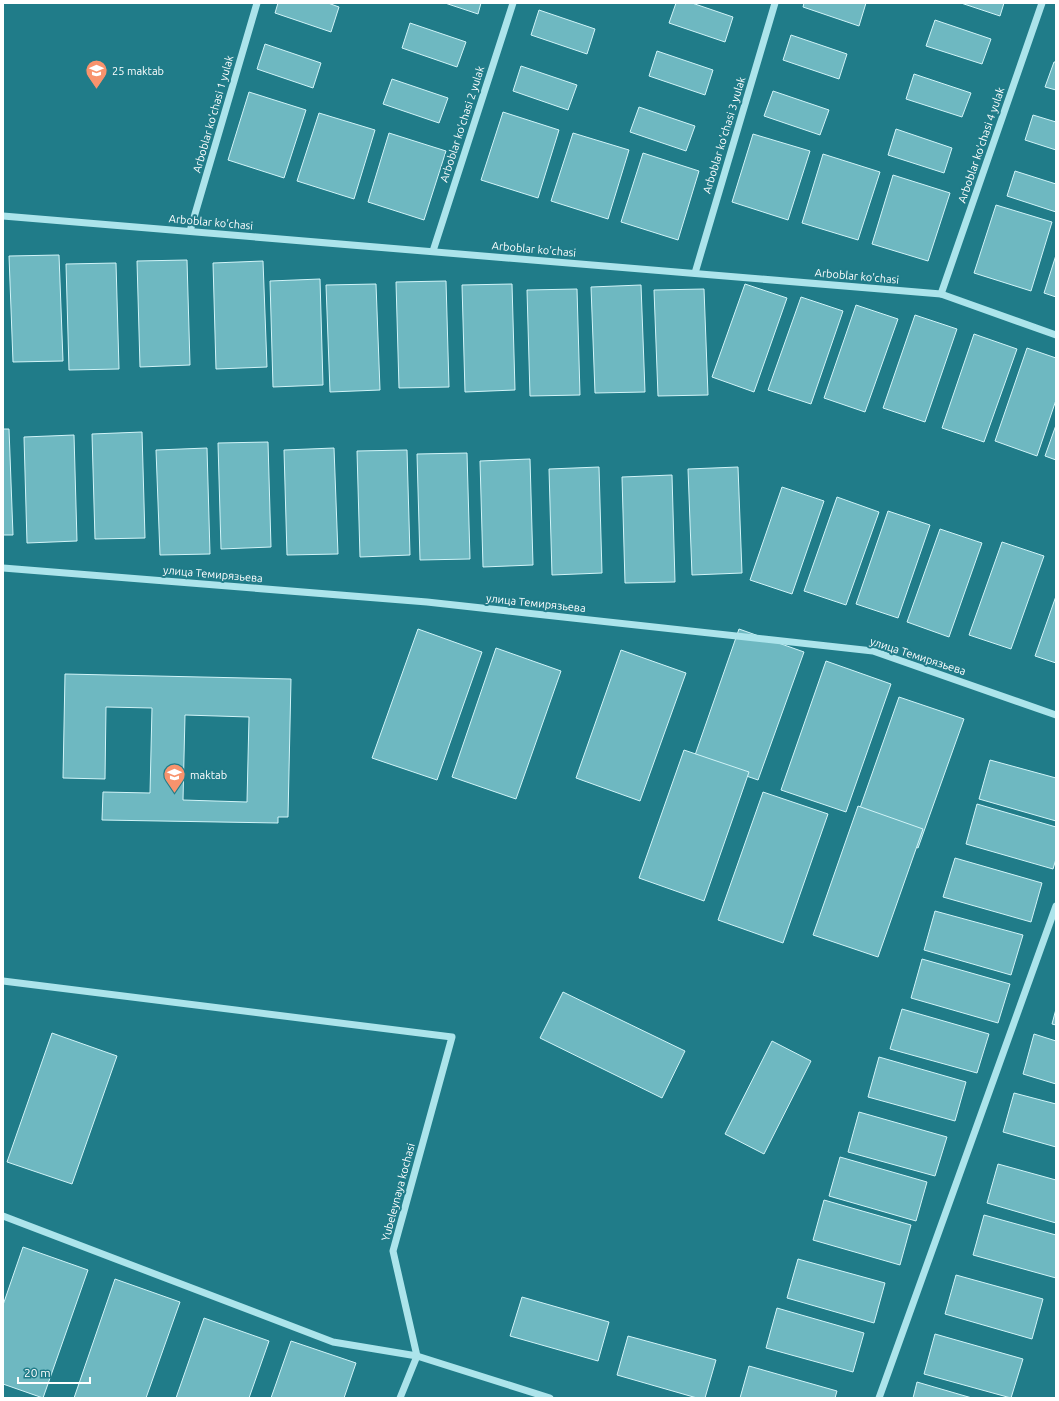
<svg xmlns="http://www.w3.org/2000/svg" width="1059" height="1401" font-family="Ubuntu,sans-serif">
<style>
.building{fill:#6eb8c1;stroke:#d1f4f8;fill-rule:evenodd}
.lines{fill:none;stroke-linecap:round;stroke-linejoin:round}
.minor{stroke:#ace4eb;stroke-width:7}
.labels{text-anchor:middle;dominant-baseline:central;stroke-width:4;stroke-linejoin:round;paint-order:stroke}
.poi-label{font-size:11px;fill:#fff;stroke:#207c89;text-anchor:start}
.street-label{font-size:11px;fill:#fff;stroke:#207c89}
</style>
<rect width="100%" height="100%" fill="#207c89"/>
<g class="building">
<polygon points="278,3 328,3 339,7 331,32 275,13"/>
<polygon points="445,3 481,3 478,14"/>
<polygon points="676,3 692,3 733,17 725,42 669,23"/>
<polygon points="804,3 866,3 859,26 803,7"/>
<polygon points="961,3 1004,3 1000,16"/>
<polygon points="539,10 595,29 587,54 531,35"/>
<polygon points="935,20 991,39 982,64 926,46"/>
<polygon points="410,23 466,42 457,67 402,48"/>
<polygon points="791,35 847,54 839,79 783,60"/>
<polygon points="265,44 321,63 313,88 257,69"/>
<polygon points="657,51 713,70 705,95 649,76"/>
<polygon points="1054,62 1056,62 1056,90 1045,87"/>
<polygon points="521,66 577,85 568,110 513,91"/>
<polygon points="914,74 971,93 962,117 906,99"/>
<polygon points="392,79 448,98 439,123 383,104"/>
<polygon points="773,91 829,110 820,135 764,116"/>
<polygon points="249,92 306,110 284,178 228,160"/>
<polygon points="639,107 695,126 686,151 630,132"/>
<polygon points="503,112 559,130 538,198 481,180"/>
<polygon points="319,113 375,130 354,199 297,181"/>
<polygon points="1033,115 1056,122 1056,150 1025,140"/>
<polygon points="896,129 952,148 944,173 888,155"/>
<polygon points="389,133 446,151 424,220 368,202"/>
<polygon points="573,133 629,150 608,219 551,201"/>
<polygon points="753,134 810,151 788,220 732,202"/>
<polygon points="643,153 699,171 678,240 621,222"/>
<polygon points="823,154 880,172 858,240 802,223"/>
<polygon points="1015,171 1056,184 1056,212 1007,196"/>
<polygon points="893,175 950,193 928,261 872,244"/>
<polygon points="996,205 1052,222 1031,291 974,273"/>
<polygon points="59,255 63,361 13,362 9,256"/>
<polygon points="1056,255 1056,297 1044,293"/>
<polygon points="187,260 190,365 140,367 137,261"/>
<polygon points="263,261 267,367 216,369 213,263"/>
<polygon points="116,263 119,369 69,370 66,264"/>
<polygon points="320,279 323,385 273,387 270,281"/>
<polygon points="446,281 449,387 399,388 396,282"/>
<polygon points="376,284 380,390 330,392 326,285"/>
<polygon points="512,284 515,390 465,392 462,285"/>
<polygon points="745,284 787,298 754,392 712,377"/>
<polygon points="641,285 645,392 595,393 591,287"/>
<polygon points="577,289 580,395 530,396 527,290"/>
<polygon points="704,289 708,395 658,396 654,290"/>
<polygon points="801,297 843,311 811,404 768,390"/>
<polygon points="856,305 898,319 865,412 824,398"/>
<polygon points="915,315 957,329 925,422 883,408"/>
<polygon points="974,334 1017,349 984,442 942,428"/>
<polygon points="1027,348 1056,358 1056,400 1037,456 995,441"/>
<polygon points="1056,425 1056,460 1045,456"/>
<polygon points="3,429 9,429 13,535 3,535"/>
<polygon points="142,432 145,538 95,539 92,434"/>
<polygon points="74,435 77,541 27,543 24,437"/>
<polygon points="268,442 271,547 221,549 218,443"/>
<polygon points="207,448 210,554 160,555 156,450"/>
<polygon points="334,448 338,554 287,555 284,450"/>
<polygon points="407,450 410,555 360,557 357,451"/>
<polygon points="467,453 470,559 420,560 417,454"/>
<polygon points="530,459 533,565 483,567 480,461"/>
<polygon points="599,467 602,573 552,575 549,469"/>
<polygon points="738,467 742,573 692,575 688,469"/>
<polygon points="672,475 675,582 625,583 622,477"/>
<polygon points="782,487 824,501 792,594 750,580"/>
<polygon points="837,497 879,512 846,605 804,591"/>
<polygon points="888,511 930,525 898,618 856,604"/>
<polygon points="940,529 982,543 949,637 907,622"/>
<polygon points="1002,542 1044,556 1011,649 969,635"/>
<polygon points="1056,596 1056,663 1035,656"/>
<polygon points="418,629 482,652 437,780 372,758"/>
<polygon points="739,629 804,652 758,780 694,758"/>
<polygon points="496,648 561,671 516,799 452,777"/>
<polygon points="621,650 686,673 640,801 576,778"/>
<polygon points="826,661 891,684 846,812 781,790"/>
<path d="M65,674L291,679L288,817H278V823L102,820L103,792L150,793L152,708L106,707L105,779L63,778ZM185,715L249,717L247,802L183,800Z"/>
<polygon points="899,697 964,719 918,848 854,825"/>
<polygon points="684,750 749,772 704,901 639,878"/>
<polygon points="990,760 1056,778 1056,821 979,799"/>
<polygon points="763,792 828,814 783,943 718,920"/>
<polygon points="977,804 1056,827 1056,859 1053,869 966,844"/>
<polygon points="858,806 923,829 878,957 813,935"/>
<polygon points="955,858 1042,883 1031,922 943,897"/>
<polygon points="935,911 1023,935 1011,975 924,950"/>
<polygon points="922,959 1010,984 998,1023 911,998"/>
<polygon points="563,992 685,1051 662,1098 540,1038"/>
<polygon points="902,1009 989,1034 977,1073 890,1049"/>
<polygon points="1056,1009 1056,1025 1052,1024"/>
<polygon points="52,1033 117,1056 72,1184 7,1162"/>
<polygon points="1034,1034 1056,1041 1056,1084 1023,1074"/>
<polygon points="772,1041 811,1061 764,1154 725,1134"/>
<polygon points="879,1057 966,1082 955,1121 868,1097"/>
<polygon points="1014,1093 1056,1104 1056,1147 1003,1132"/>
<polygon points="859,1112 947,1137 935,1176 848,1152"/>
<polygon points="840,1157 927,1182 916,1221 829,1196"/>
<polygon points="998,1164 1056,1180 1056,1223 987,1203"/>
<polygon points="824,1200 911,1225 900,1265 813,1240"/>
<polygon points="984,1215 1056,1235 1056,1278 973,1255"/>
<polygon points="23,1247 88,1270 43,1398 3,1384 3,1305"/>
<polygon points="798,1259 885,1283 874,1323 787,1298"/>
<polygon points="956,1275 1043,1299 1032,1339 945,1314"/>
<polygon points="115,1279 180,1302 146,1398 74,1398"/>
<polygon points="522,1297 609,1322 598,1361 510,1336"/>
<polygon points="777,1308 864,1333 853,1372 766,1348"/>
<polygon points="204,1318 269,1341 249,1398 176,1398"/>
<polygon points="935,1334 1023,1359 1011,1398 924,1374"/>
<polygon points="628,1336 716,1360 705,1398 697,1398 617,1375"/>
<polygon points="291,1341 356,1363 344,1398 271,1398"/>
<polygon points="749,1366 837,1391 835,1398 740,1398"/>
<polygon points="917,1382 972,1398 913,1398"/>
</g>
<g class="lines">
<g class="minor">
<polyline points="3,216 941,294 1056,335"/>
<polyline points="190,231 257,3"/>
<polyline points="433,251 513,3"/>
<polyline points="695,273 775,3"/>
<polyline points="941,294 1042,3"/>
<polyline points="3,568 427,602 873,651 1056,715"/>
<polyline points="3,981 452,1037 393,1251 417,1356 400,1398"/>
<polyline points="3,1216 333,1342 417,1356 550,1398"/>
<polyline points="879,1398 1056,906"/>
</g>
</g>
<defs>
<symbol id="school-pin" viewBox="-11 -11 22 30"><path d="M0 17L-7.5 6A9.5 9.5 0 1 1 7.5 6Z" fill="#f8936d" stroke="#207c89"/><path d="M0-5L7-2L0 1L-7-2ZM-4 1L0 2.5L4 1V4Q0 6-4 4Z" fill="#fff"/></symbol>
</defs>
<g fill-rule="evenodd">
<use href="#school-pin" x="84" y="58" width="25" height="34"/>
<use href="#school-pin" x="162" y="762" width="25" height="34"/>
</g>
<g class="labels">
<g class="poi-label">
<text x="112" y="71">25 maktab</text>
<text x="190" y="775">maktab</text>
</g>
<g class="street-label">
<text transform="translate(213 114) rotate(-74)">Arboblar ko'chasi 1 yulak</text>
<text transform="translate(462 124) rotate(-72)">Arboblar ko'chasi 2 yulak</text>
<text transform="translate(724 135) rotate(-73)">Arboblar ko'chasi 3 yulak</text>
<text transform="translate(981 145) rotate(-71)">Arboblar ko'chasi 4 yulak</text>
<text transform="translate(211 222) rotate(5)">Arboblar ko'chasi</text>
<text transform="translate(534 249) rotate(5)">Arboblar ko'chasi</text>
<text transform="translate(857 276) rotate(5)">Arboblar ko'chasi</text>
<text transform="translate(213 574) rotate(5)">улица Темирязьева</text>
<text transform="translate(536 603) rotate(6)">улица Темирязьева</text>
<text transform="translate(918 656) rotate(18)">улица Темирязьева</text>
<text transform="translate(398 1192) rotate(-75)">Yubeleynaya kochasi</text>
</g>
</g>
<rect width="1059" height="1401" fill="none" stroke="#ffffff" stroke-width="8"/>
<path d="M18 1377v6h72v-6" fill="none" stroke="#ffffff" stroke-width="2"/>
<text x="24" y="1377" font-size="12" fill="#ffffff" stroke="#207c89" stroke-width="3" paint-order="stroke">20 m</text>
</svg>
